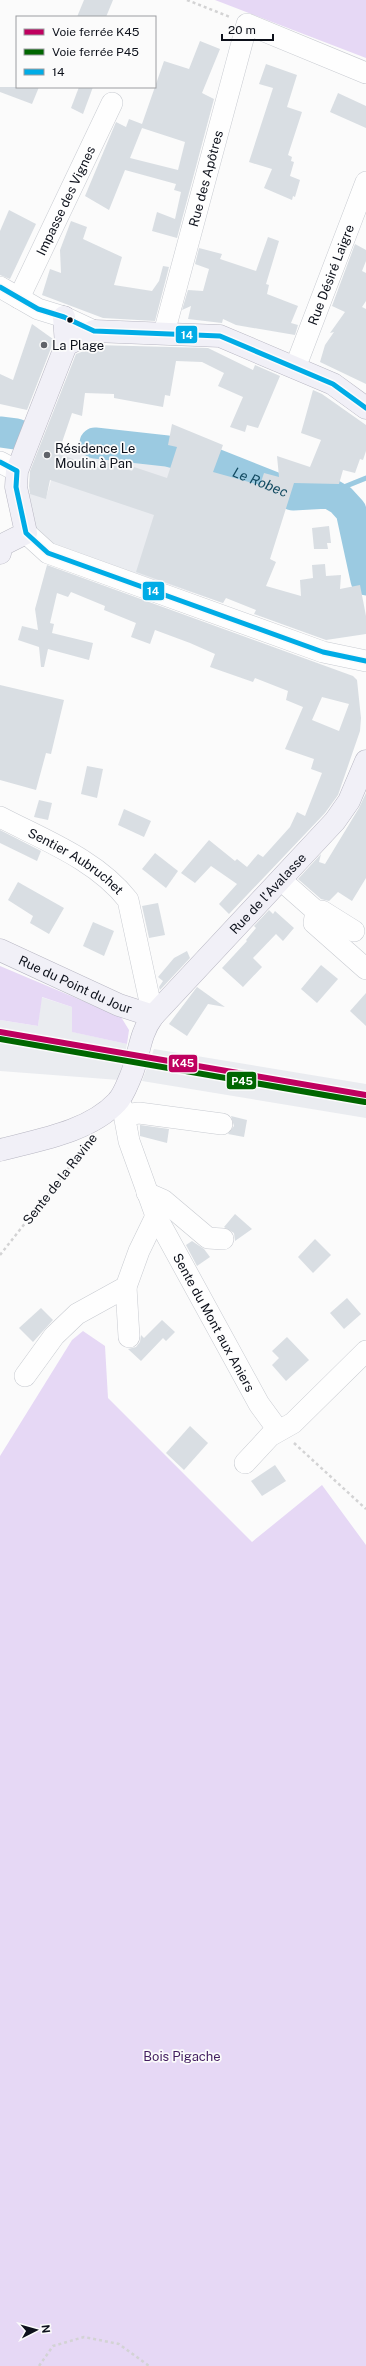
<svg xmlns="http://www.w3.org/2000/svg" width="366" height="2366" font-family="'Public Sans',sans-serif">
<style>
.built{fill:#eaecf0}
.green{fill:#e6d8f5}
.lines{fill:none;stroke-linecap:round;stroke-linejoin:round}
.stream{stroke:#9bcae1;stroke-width:5}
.river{stroke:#9bcae1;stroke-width:31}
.building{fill:#d9dee3;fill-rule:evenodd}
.minor-casing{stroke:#c8cbd1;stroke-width:22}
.major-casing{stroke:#b8b7c3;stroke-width:23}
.path{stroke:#d3d3d4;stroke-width:2.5;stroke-dasharray:3 3;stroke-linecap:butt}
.minor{stroke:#fefefe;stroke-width:21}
.major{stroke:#f1f0f7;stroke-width:22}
.bus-1-casing{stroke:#fbfbfb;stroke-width:8}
.bus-1{stroke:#00ace6;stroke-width:5}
.rail-1-casing{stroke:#fbfbfb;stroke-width:9}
.rail-2-casing{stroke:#fbfbfb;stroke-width:9}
.rail-1{stroke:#bf005f;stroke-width:6}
.rail-2{stroke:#060;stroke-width:6}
.bus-dot{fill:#0d111b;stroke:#fbfbfb;stroke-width:1.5}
.poi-dot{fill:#606369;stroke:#fbfbfb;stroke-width:1.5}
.labels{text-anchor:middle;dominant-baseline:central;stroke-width:3.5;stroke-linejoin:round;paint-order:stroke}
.street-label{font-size:13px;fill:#0d111b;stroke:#fbfbfb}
.poi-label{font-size:13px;fill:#0d111b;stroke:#fbfbfb;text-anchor:start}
.park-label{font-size:13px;fill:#421d5f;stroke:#fbfbfb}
.water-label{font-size:14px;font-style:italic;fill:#124a61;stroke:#fbfbfb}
.line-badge{stroke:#fbfbfb;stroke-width:1.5}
.badge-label{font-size:11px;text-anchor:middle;font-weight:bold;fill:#fff}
</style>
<rect width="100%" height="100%" fill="#fbfbfb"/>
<g class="built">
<polygon points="60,449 173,459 260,485 223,603 135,573 52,548 35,527 26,492 46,498"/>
<polygon points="41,997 72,1007 73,1032 127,1044 119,1080 0,1071 0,1020 38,1026"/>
<polygon points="154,1049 366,1084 366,1118 142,1081"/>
</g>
<g class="green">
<polygon points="215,0 366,0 366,58"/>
<polygon points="0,966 121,1017 129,1030 127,1044 72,1032 72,1007 42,997 38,1026 0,1020"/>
<polygon points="83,1331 105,1346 108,1398 252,1542 322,1485 366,1545 366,2366 0,2366 0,1456 72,1340"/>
</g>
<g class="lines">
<polyline class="stream" points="329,493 366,478"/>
<g class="river">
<polyline points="0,432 16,434"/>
<path id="s1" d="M95,443L167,451L210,462L293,495L329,493L341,500L351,511L366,580"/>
</g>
</g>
<g class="building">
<polygon points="84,0 113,0 106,17 77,17"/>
<path d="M200,41L220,49L202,93L214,99L177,238L152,231L157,212L175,219L181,192L174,190L176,184L125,170L109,210L85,196L116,122L126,127L129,119L142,124L164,61L189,69ZM142,128L185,142L178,170L130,158Z"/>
<polygon points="266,64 297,75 287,107 302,112 288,155 292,157 291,161 294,162 290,176 300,180 295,197 293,196 292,200 264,188 272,169 249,162 273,88 259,84"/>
<polygon points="0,87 39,87 32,104 0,92"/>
<polygon points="79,87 93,87 83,114 71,108"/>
<polygon points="338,93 366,106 366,128 330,112"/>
<polygon points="9,210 36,224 10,279 0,275 0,231"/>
<polygon points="71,221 87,227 83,239 122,257 114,285 152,291 159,281 163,266 169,267 155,321 103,318 42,295 50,269 61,273 60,250"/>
<polygon points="268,237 279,241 266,284 269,285 267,294 298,306 291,323 298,325 295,335 236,325 223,319 222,323 188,319 191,306 182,310 188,290 203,291 209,269 195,264 199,248 222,254 220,259 256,271"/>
<polygon points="355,244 366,250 366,261 362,271 366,273 366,301 362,307 366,309 366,384 320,362 325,345 334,332 330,333 345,312 332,306"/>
<polygon points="32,324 53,339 53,343 27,410 0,404 0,374 13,380"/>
<polygon points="95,345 208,348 253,370 255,365 280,376 258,428 247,425 245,432 230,427 243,397 218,386 224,373 202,362 176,361 170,396 165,395 163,407 114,398 114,394 85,393 82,416 72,413 58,454 101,468 103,461 132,471 134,467 167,478 177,447 168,445 172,424 223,445 213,472 260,485 264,473 279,477 277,456 310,467 321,440 301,433 313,390 322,394 366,425 366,451 363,460 360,459 355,473 343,470 339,484 294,483 270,559 276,562 266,586 301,596 300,580 313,578 312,565 325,564 326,576 341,575 340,589 360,585 366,616 366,634 326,640 254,614 256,610 226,598 223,603 136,572 154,515 50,480 46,499 30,494 29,486 30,471 76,354 92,348"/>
<polygon points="329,526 331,543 327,543 328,549 314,549 312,528"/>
<path d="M47,565L353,676L357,680L361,718L360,731L338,795L325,813L229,914L219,904L237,884L211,866L195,883L181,873L209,840L235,861L237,859L247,867L258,854L263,857L290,827L297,812L305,816L322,773L311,769L314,759L285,749L303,707L286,700L288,691L255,678L253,682L210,667L215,654L190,643L155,630L150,644L131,637L136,623L104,610L105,606L71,592L68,597L57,593L50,623L54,624L52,633L93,643L89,660L48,649L44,667H41L39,647L18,640L22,626L38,630L35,609ZM322,697L349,704L339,731L312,720Z"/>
<polygon points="0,685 64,700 51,754 46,753 36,790 0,780"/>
<polygon points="87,766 103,769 97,798 81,794"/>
<polygon points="366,793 366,878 352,901 338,892 329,901 321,899 298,879 321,854 319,862 325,864 359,808"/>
<polygon points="39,800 52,803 48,820 34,817"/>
<polygon points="124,809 151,821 144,837 118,825"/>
<polygon points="0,830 41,851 37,861 0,843"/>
<polygon points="155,853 178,871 166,888 142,869"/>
<polygon points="18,882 64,908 49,934 30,923 33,916 8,900"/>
<polygon points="158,903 165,935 149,938 142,906"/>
<polygon points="269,910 273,914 275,911 294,928 283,941 276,934 253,958 262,967 243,987 222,968 247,941 246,940 256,928 254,926"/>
<polygon points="93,922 114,931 104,956 83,946"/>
<polygon points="187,951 190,958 160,990 159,987 163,981 158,977 174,958"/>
<polygon points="321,965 338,979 317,1003 301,989"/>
<polygon points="197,987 225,1007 208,1004 187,1036 169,1024"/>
<polygon points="366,993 366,1026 350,1011"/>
<polygon points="231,1116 247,1120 244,1137 228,1134 234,1126"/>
<polygon points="140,1125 169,1129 167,1143 140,1136"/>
<polygon points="235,1214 252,1229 235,1241 234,1233 224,1227"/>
<polygon points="315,1239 331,1255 313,1273 298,1257"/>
<polygon points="192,1241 204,1249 210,1257 197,1266 186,1245"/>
<polygon points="347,1298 361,1314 344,1329 330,1313"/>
<polygon points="41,1308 53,1320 33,1342 19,1328"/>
<polygon points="162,1320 175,1332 166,1341 163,1338 141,1361 128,1349 136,1347 140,1342 141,1335 144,1338"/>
<polygon points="287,1337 309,1360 286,1381 272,1365 279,1358 272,1351"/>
<polygon points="190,1426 208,1443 184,1470 166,1453"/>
<polygon points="275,1465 286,1481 262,1496 251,1481"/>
</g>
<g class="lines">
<defs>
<g id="minor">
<polyline points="0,287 38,309 64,317 94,331"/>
<path id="s2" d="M19,298L112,103"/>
<path id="s3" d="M164,333L247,24L366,73"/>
<path id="s4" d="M295,368L366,182"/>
<polyline points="0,462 17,471"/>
<polyline points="26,533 48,553 323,652 366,661"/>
<path id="s5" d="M0,817C44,840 97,860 128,900L153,1016"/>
<polyline points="281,880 316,911 314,923 366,969"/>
<polyline points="316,911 322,911 354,931"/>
<path id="s6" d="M118,1101L123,1109L129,1141L156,1216L259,1404L278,1430"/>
<polyline points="125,1115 139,1113 222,1124"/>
<polyline points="147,1193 163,1200 208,1238 223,1239"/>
<polyline points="126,1287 129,1337"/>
<polyline points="25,1376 54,1336 77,1314 126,1287 139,1251 156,1216"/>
<polyline points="245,1463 270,1436 293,1423 366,1351"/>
</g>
<g id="major">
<polyline points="66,345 94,331 220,336 333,384 366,408"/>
<polyline points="0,553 2,545 26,533 16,487 17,471 66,345 64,317"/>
<path id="s7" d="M0,950L119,1005L153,1016"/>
<path id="s8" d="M0,1150C38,1140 89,1132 117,1102C123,1096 127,1085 130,1078C140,1056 138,1036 153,1016L335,821L349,801L366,761"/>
</g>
</defs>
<use href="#minor" class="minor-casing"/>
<use href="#major" class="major-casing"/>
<g class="path">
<polyline points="187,0 230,17"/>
<polyline points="0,1255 86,1146"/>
<polyline points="294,1443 366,1509"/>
<polyline points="39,2366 53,2346 84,2337 119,2344 149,2366"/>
</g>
<use href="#minor" class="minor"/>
<use href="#major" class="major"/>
<defs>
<g id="bus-1">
<polyline points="0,287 38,309 64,317 94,331 220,336 333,384 366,408"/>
<polyline points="0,462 17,471 16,487 26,533 48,553 323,652 366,661"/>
</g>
</defs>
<use href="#bus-1" class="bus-1-casing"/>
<use href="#bus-1" class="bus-1"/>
<defs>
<polyline id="rail-1" points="0,1032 366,1095"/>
<polyline id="rail-2" points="0,1039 365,1102"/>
</defs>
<use href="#rail-1" class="rail-1-casing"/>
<use href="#rail-2" class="rail-2-casing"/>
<use href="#rail-1" class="rail-1"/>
<use href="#rail-2" class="rail-2"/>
</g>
<circle class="bus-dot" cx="70" cy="320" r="3.5"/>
<g class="poi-dot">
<circle cx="44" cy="345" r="4"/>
<circle cx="47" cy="455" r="4"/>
</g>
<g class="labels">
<g class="street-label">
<text stroke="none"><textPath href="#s3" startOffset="160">Rue des Apôtres</textPath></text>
<text stroke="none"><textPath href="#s2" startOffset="108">Impasse des Vignes</textPath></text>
<text stroke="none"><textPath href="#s4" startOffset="100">Rue Désiré Laigre</textPath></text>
<text stroke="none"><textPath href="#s5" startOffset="88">Sentier Aubruchet</textPath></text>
<text stroke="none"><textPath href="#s8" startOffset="390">Rue de l'Avalasse</textPath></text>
<text stroke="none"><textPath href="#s7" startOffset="83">Rue du Point du Jour</textPath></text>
<text transform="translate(60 1179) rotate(-52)">Sente de la Ravine</text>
<text stroke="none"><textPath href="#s6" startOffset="243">Sente du Mont aux Aniers</textPath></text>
</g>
<g class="poi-label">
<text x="52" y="345">La Plage</text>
<text x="55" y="448">Résidence Le<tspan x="55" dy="15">Moulin à Pan</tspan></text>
</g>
<g class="park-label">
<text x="182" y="2056">Bois Pigache</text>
</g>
<g class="water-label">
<text stroke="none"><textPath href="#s1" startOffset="171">Le Robec</textPath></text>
</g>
</g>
<g class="line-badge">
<rect x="175" y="325" width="23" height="19" rx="4" fill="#00ace6"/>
<rect x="142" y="581" width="23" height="20" rx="4" fill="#00ace6"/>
<rect x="168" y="1054" width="30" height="19" rx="4" fill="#bf005f"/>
<rect x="226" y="1071" width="31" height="19" rx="4" fill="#060"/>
</g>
<g class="badge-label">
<text x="187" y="339">14</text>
<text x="153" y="595">14</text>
<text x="183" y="1067">K45</text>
<text x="242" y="1085">P45</text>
</g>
<rect x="16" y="16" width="140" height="72" fill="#fbfbfb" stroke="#9c9da1"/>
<rect x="24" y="29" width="20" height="6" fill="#bf005f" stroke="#9c9da1"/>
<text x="52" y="36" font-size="12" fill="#0d111b">Voie ferrée K45</text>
<rect x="24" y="49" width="20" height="6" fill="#006600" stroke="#9c9da1"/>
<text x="52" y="56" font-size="12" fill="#0d111b">Voie ferrée P45</text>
<rect x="24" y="69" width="20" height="6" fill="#00ace6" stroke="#9c9da1"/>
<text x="52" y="76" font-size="12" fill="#0d111b">14</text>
<g transform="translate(36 2330) rotate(84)" stroke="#fbfbfb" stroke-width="3" paint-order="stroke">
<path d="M0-3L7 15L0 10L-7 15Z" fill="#0d111b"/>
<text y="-6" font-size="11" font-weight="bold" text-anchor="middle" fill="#0d111b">N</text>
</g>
<path d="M222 34v6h51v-6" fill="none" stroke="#0d111b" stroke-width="2"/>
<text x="228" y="34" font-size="12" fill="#0d111b" stroke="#fbfbfb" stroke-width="3" paint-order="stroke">20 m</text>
</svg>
